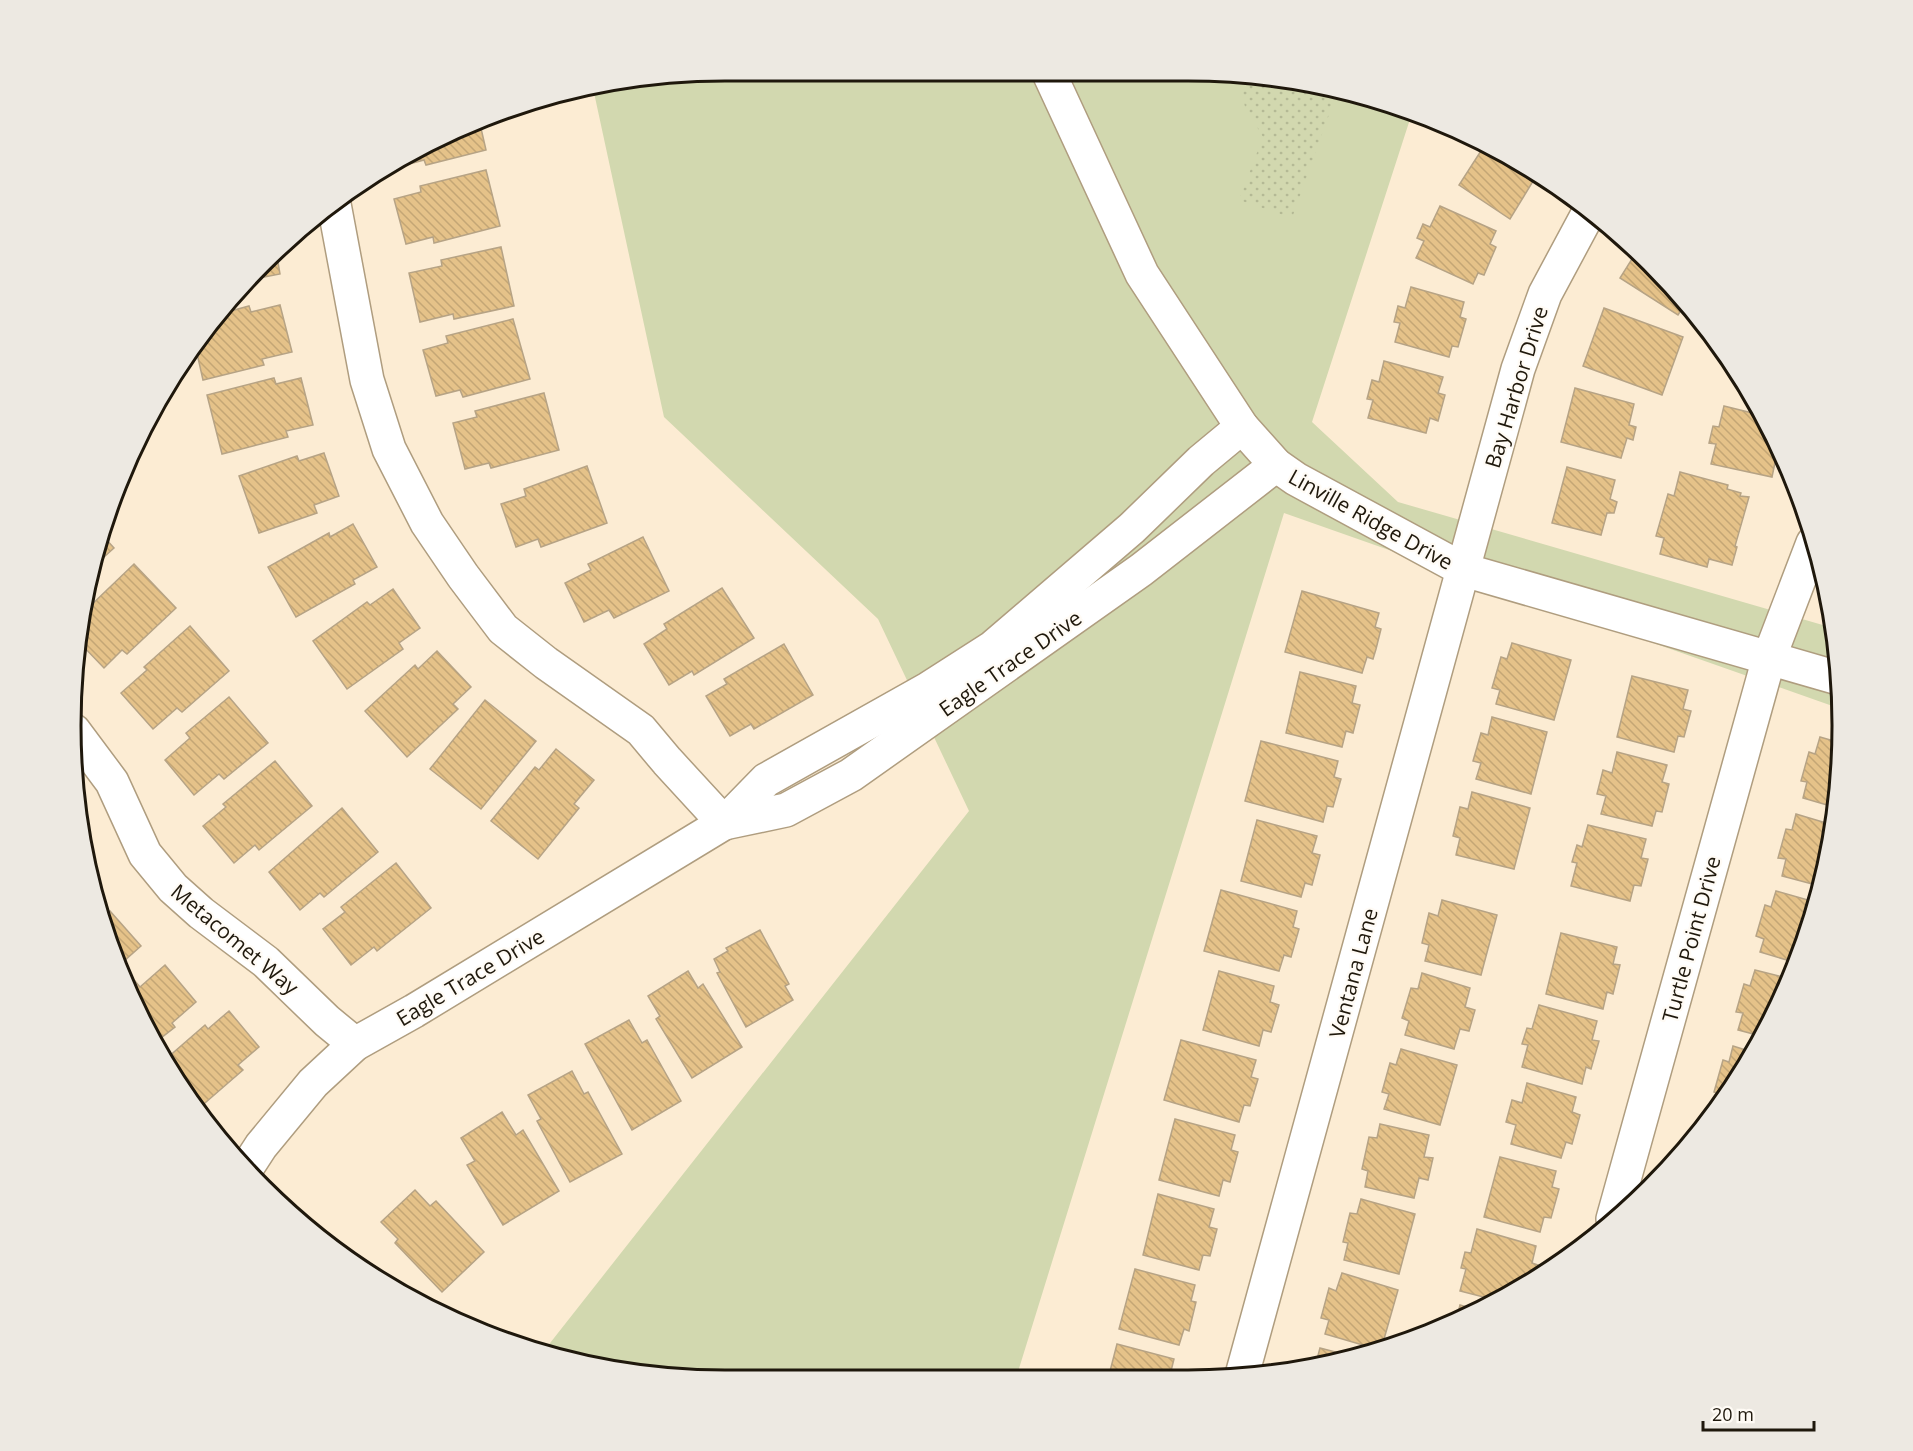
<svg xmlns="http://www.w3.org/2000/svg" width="1913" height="1451" font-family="'Open Sans',sans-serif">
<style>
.green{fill:#d2d8af}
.park{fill:url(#park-dots)}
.building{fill:url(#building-back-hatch);stroke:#b6a385;stroke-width:1.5}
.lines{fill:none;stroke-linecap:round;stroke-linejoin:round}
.minor-casing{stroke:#af9d7f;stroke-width:36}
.minor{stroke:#fff;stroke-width:33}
.labels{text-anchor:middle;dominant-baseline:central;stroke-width:4.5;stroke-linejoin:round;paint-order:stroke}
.street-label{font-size:21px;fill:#1f180c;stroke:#fffbf5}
.rim{fill:none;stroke:#1f180c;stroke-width:3}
</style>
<defs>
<pattern id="park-dots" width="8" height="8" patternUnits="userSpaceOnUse" patternTransform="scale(1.5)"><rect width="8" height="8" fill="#d2d8af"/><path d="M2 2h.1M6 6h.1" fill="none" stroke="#b4b995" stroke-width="1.8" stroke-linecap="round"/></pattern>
<pattern id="building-back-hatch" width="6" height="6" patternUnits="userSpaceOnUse" patternTransform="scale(1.5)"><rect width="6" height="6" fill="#e5c289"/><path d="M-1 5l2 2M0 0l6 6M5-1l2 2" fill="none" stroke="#c4a675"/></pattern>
</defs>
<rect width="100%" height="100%" fill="#fcecd3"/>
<polygon class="green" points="726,71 1230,72 1357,93 1412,113 1312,422 1398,502 1833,628 1841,709 1284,513 1017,1375 640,1375 543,1352 969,811 878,619 664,417 593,88"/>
<polygon class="park" points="1240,74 1335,89 1331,109 1292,218 1239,200 1263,137 1245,107 1239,77"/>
<g class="building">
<polygon points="480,124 486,150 426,165 424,160 394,168 392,162 398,158"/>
<polygon points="1486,143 1538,173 1510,219 1459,185"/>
<polygon points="486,170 500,226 434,243 433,237 406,244 394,199 421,192 420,186"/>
<polygon points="1440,206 1496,231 1490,244 1496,247 1484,275 1478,273 1473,284 1416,258 1424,241 1417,238 1423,224 1430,227"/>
<polygon points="501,247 514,306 454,319 453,314 420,322 409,273 442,266 441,260"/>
<polygon points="276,251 280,274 254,279 255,284 240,287"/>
<polygon points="1637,251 1650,262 1685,304 1678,315 1620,278"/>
<polygon points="1411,287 1464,302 1460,317 1466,319 1458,347 1452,346 1449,357 1395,342 1400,323 1394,322 1398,306 1405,308"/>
<polygon points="280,305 292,352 262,359 264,365 203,380 196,349 220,314 249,306 251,312"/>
<polygon points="1604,308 1683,337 1662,395 1583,366"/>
<polygon points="513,319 530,379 463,397 460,390 436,396 423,350 448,343 446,336"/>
<polygon points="1384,361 1443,377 1438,393 1445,395 1438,421 1430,418 1426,433 1368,418 1373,400 1367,399 1372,380 1379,382"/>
<polygon points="274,378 276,384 301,378 313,425 286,431 288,437 222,454 207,395"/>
<polygon points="1741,379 1749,394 1738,391"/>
<polygon points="1575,388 1634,404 1629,425 1636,427 1633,440 1627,438 1621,458 1561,442"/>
<polygon points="544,393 559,450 491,468 489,463 465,469 453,423 477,417 475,411"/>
<polygon points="1724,406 1760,415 1778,448 1772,477 1711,464 1716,444 1709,443 1713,426 1719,427"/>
<polygon points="324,453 339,496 314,505 317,513 259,533 239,476 297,456 299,461"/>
<polygon points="587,466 607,523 541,547 538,539 516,547 501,504 526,496 524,489"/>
<polygon points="1567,467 1615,480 1610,499 1617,502 1614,513 1607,513 1601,535 1552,523"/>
<polygon points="1680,472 1728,485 1727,489 1741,493 1740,496 1749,497 1735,546 1737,547 1732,565 1709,559 1707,567 1660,554 1664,538 1656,536 1668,494 1674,496"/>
<polygon points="353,524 377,567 353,580 355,584 296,617 268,567 329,533 330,537"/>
<polygon points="104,537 114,548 93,567"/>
<polygon points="643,537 669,591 614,618 609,610 584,622 565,583 591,570 588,564"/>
<polygon points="134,564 176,608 127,654 122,650 104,668 80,643 81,625 90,616 85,611"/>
<polygon points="722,588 754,638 694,675 692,671 669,685 644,644 667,629 664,624"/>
<polygon points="393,589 420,628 399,643 403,649 347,689 313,641 367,602 370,605"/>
<polygon points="1302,591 1379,613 1375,627 1381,629 1376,649 1373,659 1367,657 1362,673 1285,652"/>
<polygon points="190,626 229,671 182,712 177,708 153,729 121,693 147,670 144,667"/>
<polygon points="1512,643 1571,660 1554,720 1496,704 1500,690 1492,688 1501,657 1507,659"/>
<polygon points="784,644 813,695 754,729 751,724 730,736 706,696 727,684 724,679"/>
<polygon points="437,651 471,687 453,704 458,709 407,757 365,711 415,665 418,669"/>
<polygon points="1300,672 1356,686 1352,703 1360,705 1353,733 1346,731 1342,747 1286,733"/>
<polygon points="1632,676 1688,690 1683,709 1691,711 1684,737 1678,736 1674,752 1617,737"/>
<polygon points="229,697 268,743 224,779 219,774 194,795 165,760 190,738 186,733"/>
<polygon points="485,700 536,741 481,809 430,769"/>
<polygon points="1492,717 1547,732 1531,794 1476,779 1481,763 1473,761 1481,733 1488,735"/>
<polygon points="1820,737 1841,743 1834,807 1803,798 1807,782 1801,781 1809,752 1815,754"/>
<polygon points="1261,741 1338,761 1334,777 1341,779 1333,807 1327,806 1323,822 1245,801"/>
<polygon points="556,749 594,780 574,804 579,808 538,859 491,821 535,767 539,770"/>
<polygon points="1617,752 1667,765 1662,782 1669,784 1662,812 1656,811 1652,826 1601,814 1606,796 1597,794 1603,770 1612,773"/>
<polygon points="275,761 312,806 259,850 255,845 234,863 203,826 226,807 223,804"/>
<polygon points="1472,792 1530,808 1514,869 1456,855 1460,838 1453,836 1460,807 1468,809"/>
<polygon points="342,808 378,852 324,897 320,893 300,910 269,872"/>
<polygon points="1796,814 1833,825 1830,853 1820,886 1782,876 1786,859 1778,858 1786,829 1792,830"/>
<polygon points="1257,820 1317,836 1312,853 1320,855 1312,885 1305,883 1301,897 1241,881"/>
<polygon points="1588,825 1646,839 1641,858 1648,859 1641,886 1634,885 1630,901 1571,886 1577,863 1572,862 1577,845 1582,847"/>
<polygon points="396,863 431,908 377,951 374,947 351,965 323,929 345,912 341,907"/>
<polygon points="1221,890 1297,911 1293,927 1299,929 1291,957 1284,955 1279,971 1204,951"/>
<polygon points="1776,891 1815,902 1797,963 1760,952 1764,939 1756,936 1765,905 1771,907"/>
<polygon points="1442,900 1497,915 1481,975 1425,961 1429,945 1422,943 1429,913 1438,916"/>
<polygon points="110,911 141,946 123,962 126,967 122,970 105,936 102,918"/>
<polygon points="760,930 789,984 785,986 793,1000 746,1027 717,973 720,972 714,959 728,951 726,948"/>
<polygon points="1561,933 1617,947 1613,964 1620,965 1613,994 1607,992 1603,1009 1546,994"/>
<polygon points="165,965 196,1002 172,1023 175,1027 157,1041 130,986 135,981 140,987"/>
<polygon points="1755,970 1791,979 1761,1036 1738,1030 1743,1013 1736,1012 1744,984 1750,986"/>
<polygon points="688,971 698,988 703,984 742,1047 692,1078 656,1019 660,1016 648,996"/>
<polygon points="1219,971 1274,986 1270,1002 1279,1005 1271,1032 1263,1030 1259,1046 1203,1030"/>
<polygon points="1422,973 1470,988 1465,1007 1475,1010 1469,1031 1460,1029 1454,1049 1405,1035 1409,1021 1402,1018 1411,988 1418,989"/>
<polygon points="1539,1005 1597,1021 1592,1040 1599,1041 1591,1069 1586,1067 1582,1084 1522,1067 1528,1045 1522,1044 1527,1028 1532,1029"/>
<polygon points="229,1011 259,1047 238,1065 243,1070 198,1109 181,1090 166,1059 205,1025 208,1029"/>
<polygon points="629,1020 642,1043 647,1040 681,1101 632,1130 585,1044"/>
<polygon points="1181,1040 1256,1060 1251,1077 1258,1079 1252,1099 1250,1106 1244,1105 1239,1122 1164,1100"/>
<polygon points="1733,1046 1752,1052 1732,1089 1717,1108 1721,1094 1714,1092 1723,1060 1729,1062"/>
<polygon points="1401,1049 1457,1065 1440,1125 1384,1109 1389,1094 1382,1092 1390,1063 1396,1065"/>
<polygon points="572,1071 584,1094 588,1092 622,1154 570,1182 537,1121 541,1119 528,1095"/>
<polygon points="1527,1083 1576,1097 1572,1112 1580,1115 1572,1144 1566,1142 1561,1158 1511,1144 1516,1125 1506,1122 1512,1100 1522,1103"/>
<polygon points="502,1112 516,1135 523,1130 559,1191 503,1225 467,1165 475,1161 461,1138"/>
<polygon points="1175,1119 1235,1135 1231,1150 1238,1152 1230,1182 1223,1180 1219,1196 1159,1180"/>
<polygon points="1380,1124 1429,1135 1424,1157 1433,1158 1428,1180 1419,1178 1414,1198 1365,1187 1368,1171 1362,1169 1369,1137 1377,1138"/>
<polygon points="1500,1157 1556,1171 1552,1187 1559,1189 1554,1207 1551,1218 1544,1217 1540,1232 1484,1217"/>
<polygon points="415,1190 430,1206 436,1201 484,1252 442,1292 395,1243 398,1239 381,1222"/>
<polygon points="1158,1194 1214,1209 1209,1227 1217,1229 1210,1256 1203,1255 1199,1270 1143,1255"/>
<polygon points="1361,1199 1415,1214 1399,1274 1344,1260 1348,1243 1343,1242 1350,1213 1357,1214"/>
<polygon points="1477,1229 1536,1246 1532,1263 1538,1265 1534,1279 1495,1300 1460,1291 1466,1269 1461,1268 1465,1252 1471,1253"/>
<polygon points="1135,1269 1195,1285 1191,1301 1196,1302 1189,1331 1184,1329 1179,1345 1119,1329"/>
<polygon points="374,1270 427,1306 398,1293 371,1273"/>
<polygon points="1342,1273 1398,1290 1382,1346 1373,1348 1325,1334 1329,1320 1321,1318 1329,1288 1336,1291"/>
<polygon points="1460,1305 1477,1310 1456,1321"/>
<polygon points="1117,1344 1174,1359 1170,1375 1109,1375"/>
<polygon points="1320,1348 1347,1355 1316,1363"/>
</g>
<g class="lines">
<defs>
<g id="minor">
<polyline points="1048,71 1142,274 1242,427 1276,465 1296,479 1464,570 1838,678"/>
<polyline points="334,204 367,380 389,449 427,523 463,576 503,629 546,663 641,730 667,761 724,823"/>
<polyline points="74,731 112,782 145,854 173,888 201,913 266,962 327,1021 355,1044"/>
<polyline points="724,823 786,810 851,775 1141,570 1276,465"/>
<polyline points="248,1166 261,1146 313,1083 355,1044 414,1011 724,823 766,780 928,689 992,648 1132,528 1201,461 1242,427"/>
<polyline points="1613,1219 1769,658 1813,543"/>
<polyline points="1242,1375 1518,369 1545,294 1589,212"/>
</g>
</defs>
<use href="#minor" class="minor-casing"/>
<use href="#minor" class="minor"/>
</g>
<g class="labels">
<g class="street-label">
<text transform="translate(1516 387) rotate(-73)">Bay Harbor Drive</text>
<text transform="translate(1371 519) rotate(29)">Linville Ridge Drive</text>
<text transform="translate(1010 663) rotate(-35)">Eagle Trace Drive</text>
<text transform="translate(235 939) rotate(40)">Metacomet Way</text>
<text transform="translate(1691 939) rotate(-75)">Turtle Point Drive</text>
<text transform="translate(1353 973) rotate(-75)">Ventana Lane</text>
<text transform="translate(470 977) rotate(-31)">Eagle Trace Drive</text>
</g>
</g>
<path d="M0 0H1913V1451H0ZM725 81H1188A644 644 0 0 1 1832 725V726A644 644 0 0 1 1188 1370H725A644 644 0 0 1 81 726V725A644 644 0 0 1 725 81Z" fill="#ede9e2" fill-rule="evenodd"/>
<path class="rim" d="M725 81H1188A644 644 0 0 1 1832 725V726A644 644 0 0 1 1188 1370H725A644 644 0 0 1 81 726V725A644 644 0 0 1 725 81Z"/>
<path d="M1703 1421v9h111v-9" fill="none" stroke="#1f180c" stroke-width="3"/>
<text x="1712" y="1421" font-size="18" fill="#1f180c" stroke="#fffbf5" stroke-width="4.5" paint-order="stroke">20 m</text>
</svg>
